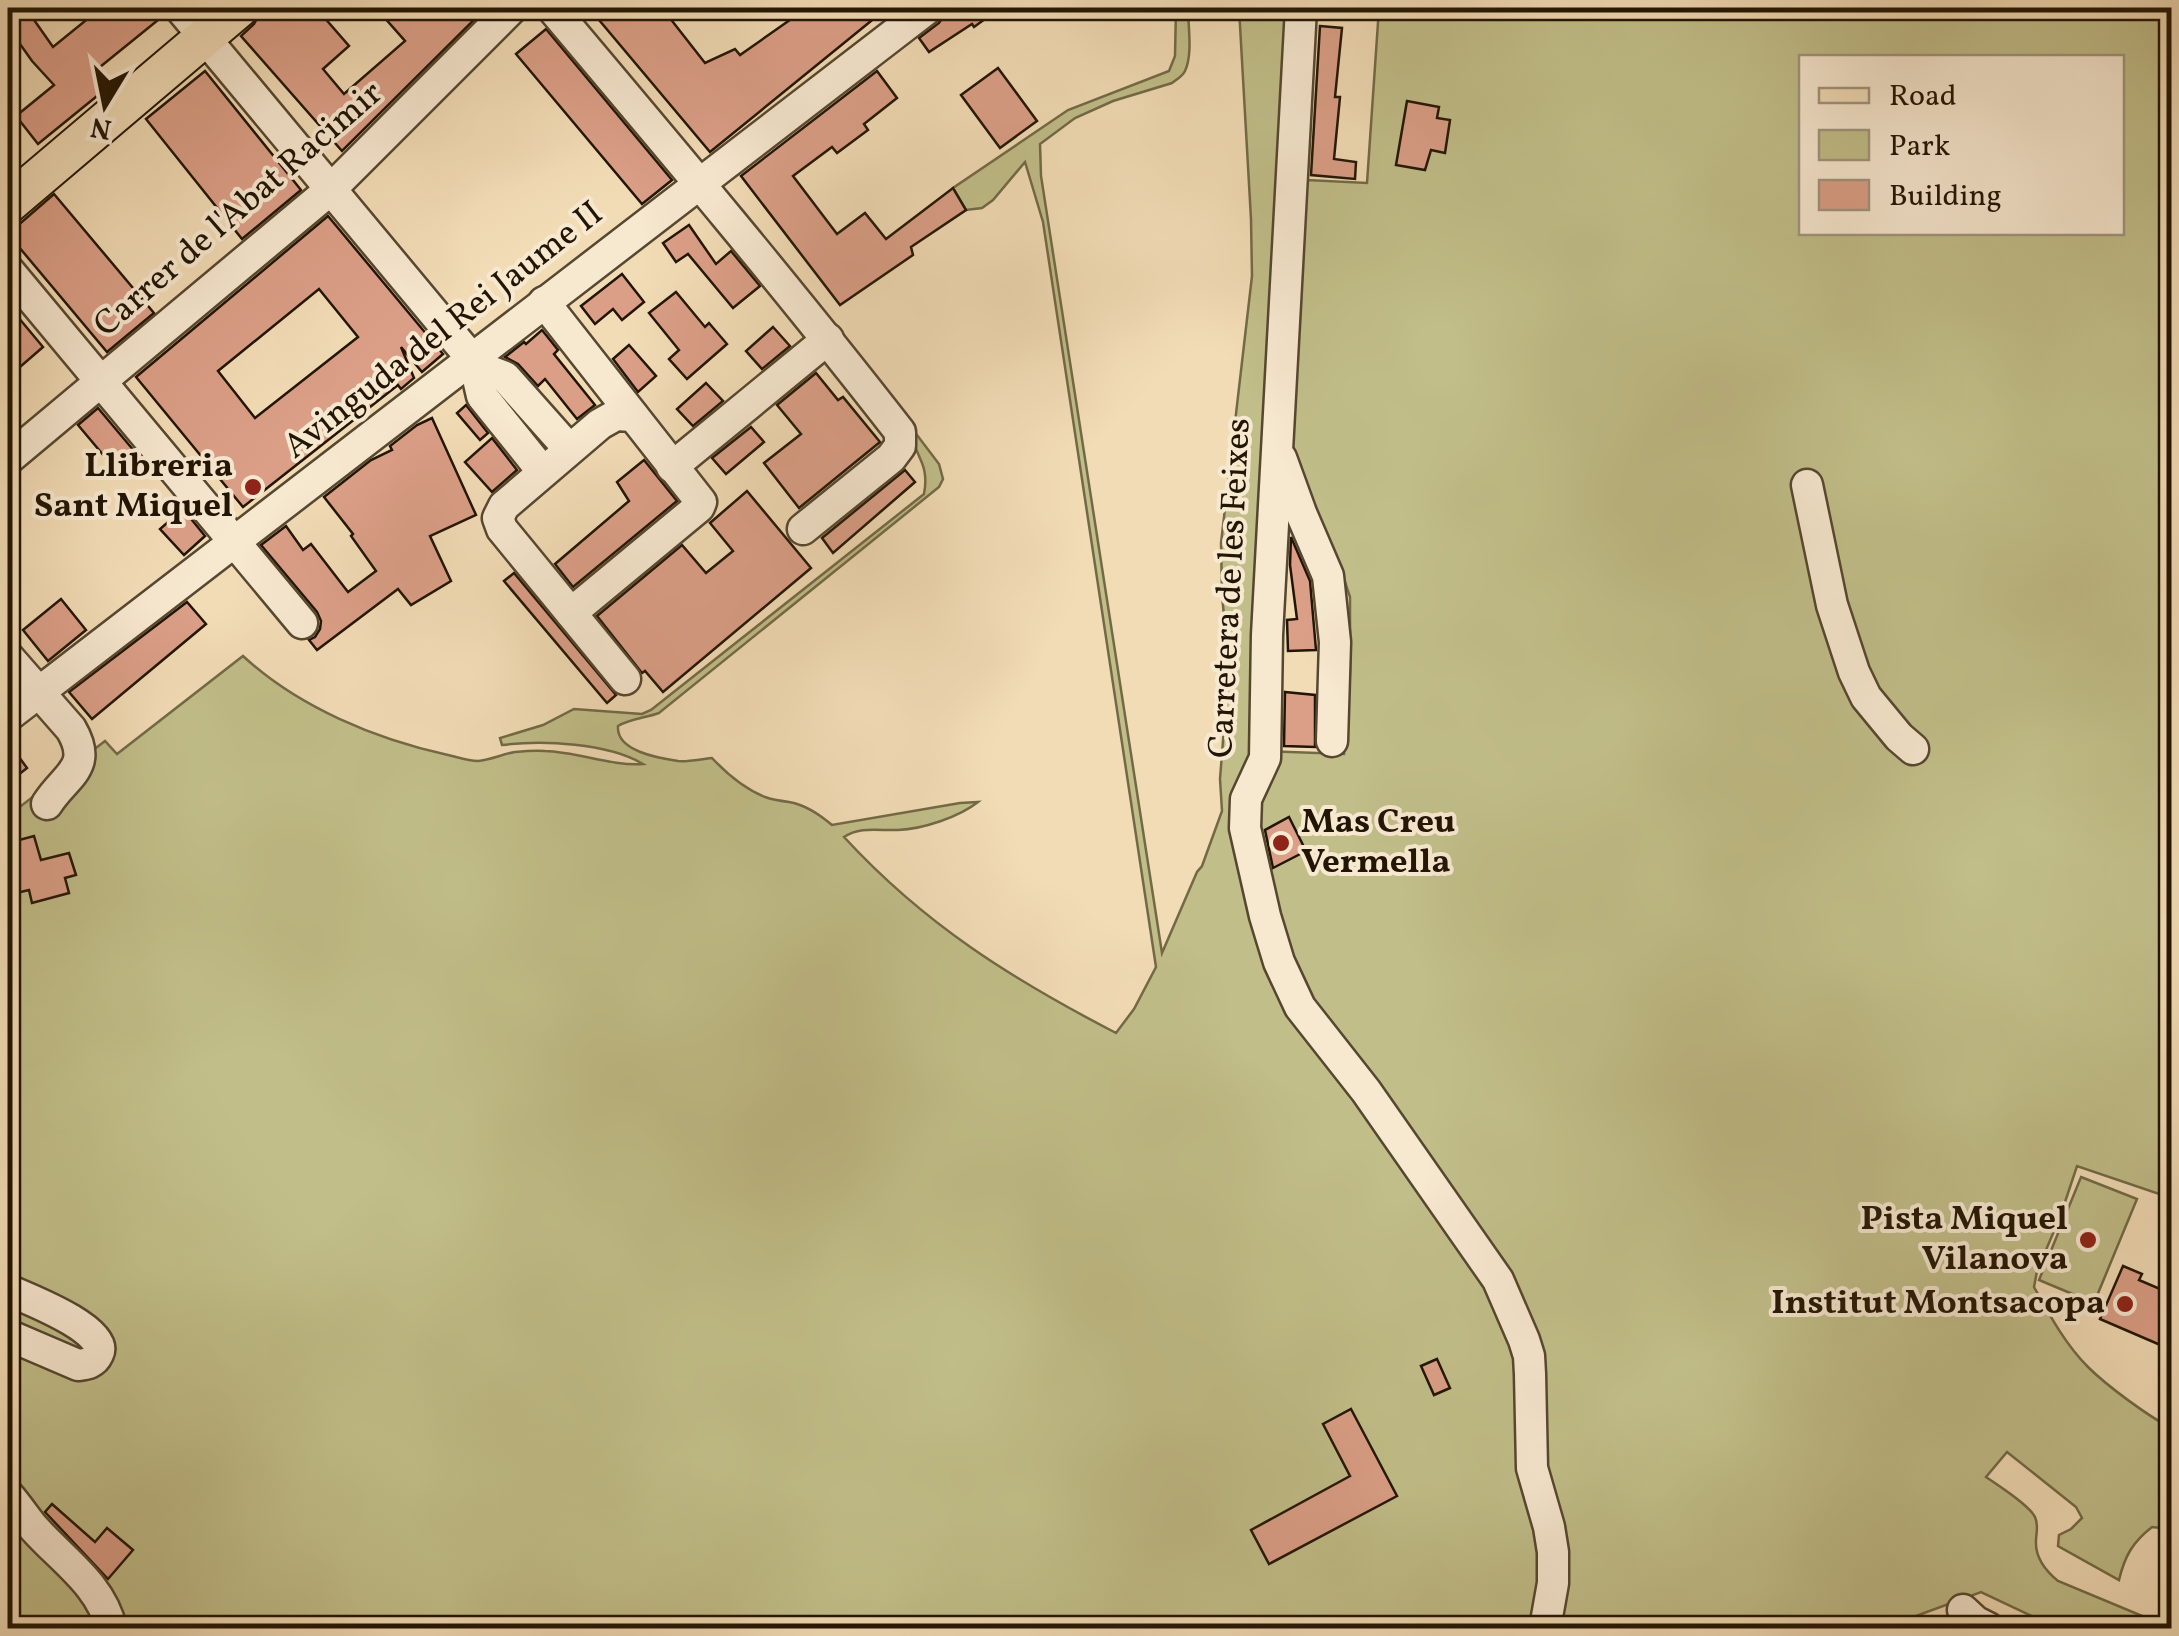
<svg xmlns="http://www.w3.org/2000/svg" width="2179" height="1636" font-family="Vollkorn,serif">
<style>
.green{fill:#c1be89;stroke:#726a46;stroke-width:2.5;fill-rule:evenodd}
.building{fill:#db9f87;stroke:#221503;stroke-width:2.5;fill-rule:evenodd}
.lines{fill:none;stroke-linecap:round;stroke-linejoin:round}
.minor-casing{stroke:#564730;stroke-width:35}
.major-casing{stroke:#221503;stroke-width:42}
.minor{stroke:#f7e8d0;stroke-width:30}
.major{stroke:#f2dcb6;stroke-width:38}
.poi-dot{fill:#8f2418;stroke:#f7e8d0;stroke-width:4}
.labels{text-anchor:middle;dominant-baseline:central;stroke-width:8;stroke-linejoin:round;paint-order:stroke}
.street-label{font-size:35px;fill:#221503;stroke:#f7e8d0}
.poi-label{font-size:35px;font-weight:bold;fill:#221503;stroke:#f7e8d0;text-anchor:end}
</style>
<rect width="100%" height="100%" fill="#f2dcb6"/>
<filter id="stains"><feTurbulence type="fractalNoise" baseFrequency=".002" numOctaves="4"/><feColorMatrix values="0 0 0 0 .2 0 0 0 0 .09 0 0 0 0 .02 0 0 0 .5 -.17"/></filter>
<radialGradient id="worn" r=".72"><stop offset=".6" stop-color="#630" stop-opacity="0"/><stop offset="1" stop-color="#630" stop-opacity=".3"/></radialGradient>
<g class="green">
<path d="M1176,8H1188C1188,26 1193,54 1185,71C1182,77 1177,79 1172,83L1113,101L1075,118L1040,144L1041,176L1162,953L1197,872L1202,866L1222,811L1220,779L1224,728L1227,645L1222,596L1221,543L1252,276L1251,219L1239,8H1295L1262,751L1344,754L1350,673V597L1340,567L1295,471L1289,424L1307,180L1367,183L1379,8H2171V1198L2077,1166L2060,1217L2037,1271L2034,1287C2049,1314 2065,1344 2088,1367C2107,1386 2148,1416 2171,1428V1529L2152,1527C2133,1542 2125,1555 2119,1580L2058,1546L2059,1535L2071,1529L2082,1518L2076,1507L2007,1452L1986,1477C1999,1486 2029,1505 2035,1517C2039,1526 2036,1532 2036,1541C2035,1557 2046,1571 2058,1581L2171,1628H2057L1981,1592L1916,1616L1859,1624L1843,1628H8V816L105,741L117,754L243,656C298,707 375,739 448,755C457,757 468,761 478,761C490,760 503,754 515,752C525,751 536,750 545,751C579,752 610,766 643,764C608,743 543,740 502,745L500,738L543,725L574,709L642,714L651,710L924,494C926,484 926,473 922,463C907,424 874,383 851,348L939,464L943,479L939,487L659,713C645,718 630,719 618,726C616,751 658,758 678,761C688,762 701,759 712,758C727,774 745,789 765,797C773,800 781,801 789,802C806,805 819,814 832,825L960,803L978,802C959,817 923,829 898,830C880,831 860,826 844,837C925,925 1012,979 1116,1033L1134,1009L1156,967L1043,222L1025,162L993,200L982,208L966,210L953,188L1068,110L1169,71L1175,56ZM1802,58H2122V232H1802Z"/>
<polygon points="2081,1177 2137,1199 2094,1303 2039,1280"/>
</g>
<g class="building">
<polygon points="19,8 46,8 32,17 53,47 101,8 162,8 163,16 100,67 113,83 38,144 16,116 54,85 32,61 8,27 8,16"/>
<polygon points="267,8 316,8 349,46 323,69 344,94 405,41 376,8 486,8 342,151 241,36 254,24 260,13"/>
<polygon points="589,8 662,8 705,63 735,49 740,55 807,8 887,8 710,152"/>
<polygon points="952,8 1000,8 974,27 972,24 929,52 919,38 939,23 946,12"/>
<polygon points="1320,26 1342,28 1335,97 1340,97 1334,159 1356,162 1355,179 1311,175"/>
<polygon points="546,29 672,180 642,204 516,54"/>
<polygon points="998,68 1037,121 1000,148 961,95"/>
<polygon points="205,71 301,190 242,239 146,119"/>
<polygon points="877,71 897,98 864,124 868,130 837,153 832,147 793,176 837,234 865,213 886,239 953,188 966,210 911,247 913,255 840,305 741,176"/>
<polygon points="1407,101 1439,107 1437,118 1450,120 1445,153 1431,150 1425,170 1396,165"/>
<polygon points="54,194 154,313 107,352 8,234"/>
<path d="M328,216L443,354L422,372L401,347L414,378L401,389L398,385L243,507L136,377ZM319,289L358,337L255,418L218,371Z"/>
<polygon points="689,225 716,264 731,251 760,286 733,308 688,254 676,262 663,243"/>
<polygon points="622,274 644,302 622,320 613,309 595,324 581,306"/>
<polygon points="676,292 705,327 709,323 727,344 687,379 669,359 679,350 649,313"/>
<polygon points="8,305 43,347 20,367 8,352"/>
<polygon points="773,327 790,346 762,369 746,351"/>
<polygon points="542,330 558,350 554,354 595,405 577,419 545,379 538,386 518,364 505,357 524,342 526,344"/>
<polygon points="629,345 656,376 638,392 613,359"/>
<polygon points="816,373 838,400 843,397 880,442 799,508 764,463 801,434 777,405"/>
<polygon points="706,383 723,401 693,426 677,409"/>
<polygon points="466,405 488,433 480,440 457,413"/>
<polygon points="98,408 135,452 115,469 78,425"/>
<polygon points="432,418 476,515 430,536 451,581 411,605 398,589 317,650 309,640 315,637 320,629 321,621 317,612 261,545 286,526 303,550 311,544 348,592 376,571 351,536 353,534 324,497 371,460 392,450 390,446 417,425"/>
<polygon points="751,427 764,442 726,474 712,458"/>
<polygon points="492,438 517,470 492,492 465,462"/>
<polygon points="644,460 677,501 573,587 555,564 629,501 617,482"/>
<polygon points="905,470 915,482 833,553 822,538"/>
<polygon points="747,491 811,568 663,692 645,671 642,673 597,616 682,545 706,573 733,551 710,523"/>
<polygon points="183,509 205,536 184,555 160,529"/>
<polygon points="1291,537 1310,581 1316,650 1288,651 1287,620 1297,619 1290,565"/>
<polygon points="514,573 616,695 607,703 504,581"/>
<polygon points="61,599 86,630 48,661 23,630"/>
<polygon points="187,602 206,624 92,719 69,692"/>
<polygon points="1285,692 1315,695 1315,747 1284,746"/>
<polygon points="8,742 27,768 8,783"/>
<polygon points="1289,817 1306,851 1273,868 1265,830"/>
<polygon points="34,836 41,860 69,853 76,875 65,878 69,893 32,903 29,890 8,895 8,843"/>
<polygon points="2123,1266 2142,1274 2139,1280 2172,1294 2172,1350 2100,1319"/>
<polygon points="1437,1359 1450,1388 1434,1395 1421,1366"/>
<polygon points="1351,1409 1397,1496 1269,1564 1251,1530 1350,1476 1323,1424"/>
<polygon points="52,1504 95,1542 107,1528 133,1550 108,1579 45,1512"/>
</g>
<g class="lines">
<defs>
<g id="minor">
<polyline points="180,8 482,371 479,383 482,396 543,472"/>
<path d="M552,8C670,148 788,288 900,432V446L891,458L803,529"/>
<polyline points="1301,8 1267,635 1265,758 1246,799 1245,828 1265,916 1279,962 1300,1007 1366,1091 1498,1280 1524,1340 1529,1356 1530,1374 1532,1468 1549,1527 1553,1552 1553,1583 1545,1628"/>
<polyline points="8,270 302,623"/>
<polyline points="544,302 701,502 699,507 571,613"/>
<polyline points="482,371 492,372 505,377 569,449"/>
<polyline points="1281,458 1301,513 1328,576 1335,642 1332,741"/>
<polyline points="8,459 330,190 512,8"/>
<polyline points="672,467 828,339"/>
<polyline points="1807,485 1832,605 1854,672 1866,697 1899,737 1913,749"/>
<path d="M8,657L71,729C94,768 65,775 47,804"/>
<polyline points="625,679 502,529 498,518 504,506 600,424 616,415 633,416"/>
<polyline points="8,716 928,8"/>
<path d="M8,1290C26,1298 110,1330 98,1354C94,1363 87,1364 78,1365L8,1335"/>
<path d="M8,1495C17,1505 24,1516 33,1527C61,1559 101,1584 111,1628"/>
<polyline points="1963,1610 1976,1622 1988,1628"/>
</g>
<polyline id="major" points="8,204 239,8"/>
</defs>
<use href="#minor" class="minor-casing"/>
<use href="#major" class="major-casing"/>
<use href="#minor" class="minor"/>
<use href="#major" class="major"/>
</g>
<g class="poi-dot">
<circle cx="253" cy="487" r="10"/>
<circle cx="1281" cy="843" r="10"/>
<circle cx="2088" cy="1240" r="10"/>
<circle cx="2125" cy="1304" r="10"/>
</g>
<g class="labels">
<g class="street-label">
<text transform="translate(239 210) rotate(-41)">Carrer de l'Abat Racimir</text>
<text transform="translate(444 331) rotate(-38)">Avinguda del Rei Jaume II</text>
<text transform="translate(1231 588) rotate(-87)">Carretera de les Feixes</text>
</g>
<g class="poi-label">
<text x="233" y="467">Llibreria<tspan x="233" dy="40">Sant Miquel</tspan></text>
<text x="1301" y="823" text-anchor="start">Mas Creu<tspan x="1301" dy="40">Vermella</tspan></text>
<text x="2068" y="1220">Pista Miquel<tspan x="2068" dy="40">Vilanova</tspan></text>
<text x="2105" y="1304">Institut Montsacopa</text>
</g>
</g>
<rect width="2179" height="1636" fill="none" stroke="#f2dcb6" stroke-width="40"/>
<rect x="10" y="10" width="2159" height="1616" fill="none" stroke="#221503" stroke-width="5"/>
<rect x="20" y="20" width="2139" height="1596" fill="none" stroke="#221503" stroke-width="2.5"/>
<rect x="1799" y="55" width="325" height="180" fill="#f7e8d0" stroke="#a2947e" stroke-width="2.5"/>
<rect x="1819" y="88" width="50" height="15" fill="#f2dcb6" stroke="#a2947e" stroke-width="2.5"/>
<text x="1889" y="105" font-size="30" fill="#221503">Road</text>
<rect x="1819" y="130" width="50" height="30" fill="#c1be89" stroke="#a2947e" stroke-width="2.5"/>
<text x="1889" y="155" font-size="30" fill="#221503">Park</text>
<rect x="1819" y="180" width="50" height="30" fill="#db9f87" stroke="#a2947e" stroke-width="2.5"/>
<text x="1889" y="205" font-size="30" fill="#221503">Building</text>
<g transform="translate(105 105) rotate(190)" stroke="#f7e8d0" stroke-width="8" paint-order="stroke">
<path d="M0-8L18 38L0 25L-18 38Z" fill="#221503"/>
<text y="-15" font-size="28" font-weight="bold" text-anchor="middle" fill="#221503">N</text>
</g>
<rect width="100%" height="100%" filter="url(#stains)"/>
<rect width="100%" height="100%" fill="url(#worn)"/>
</svg>
